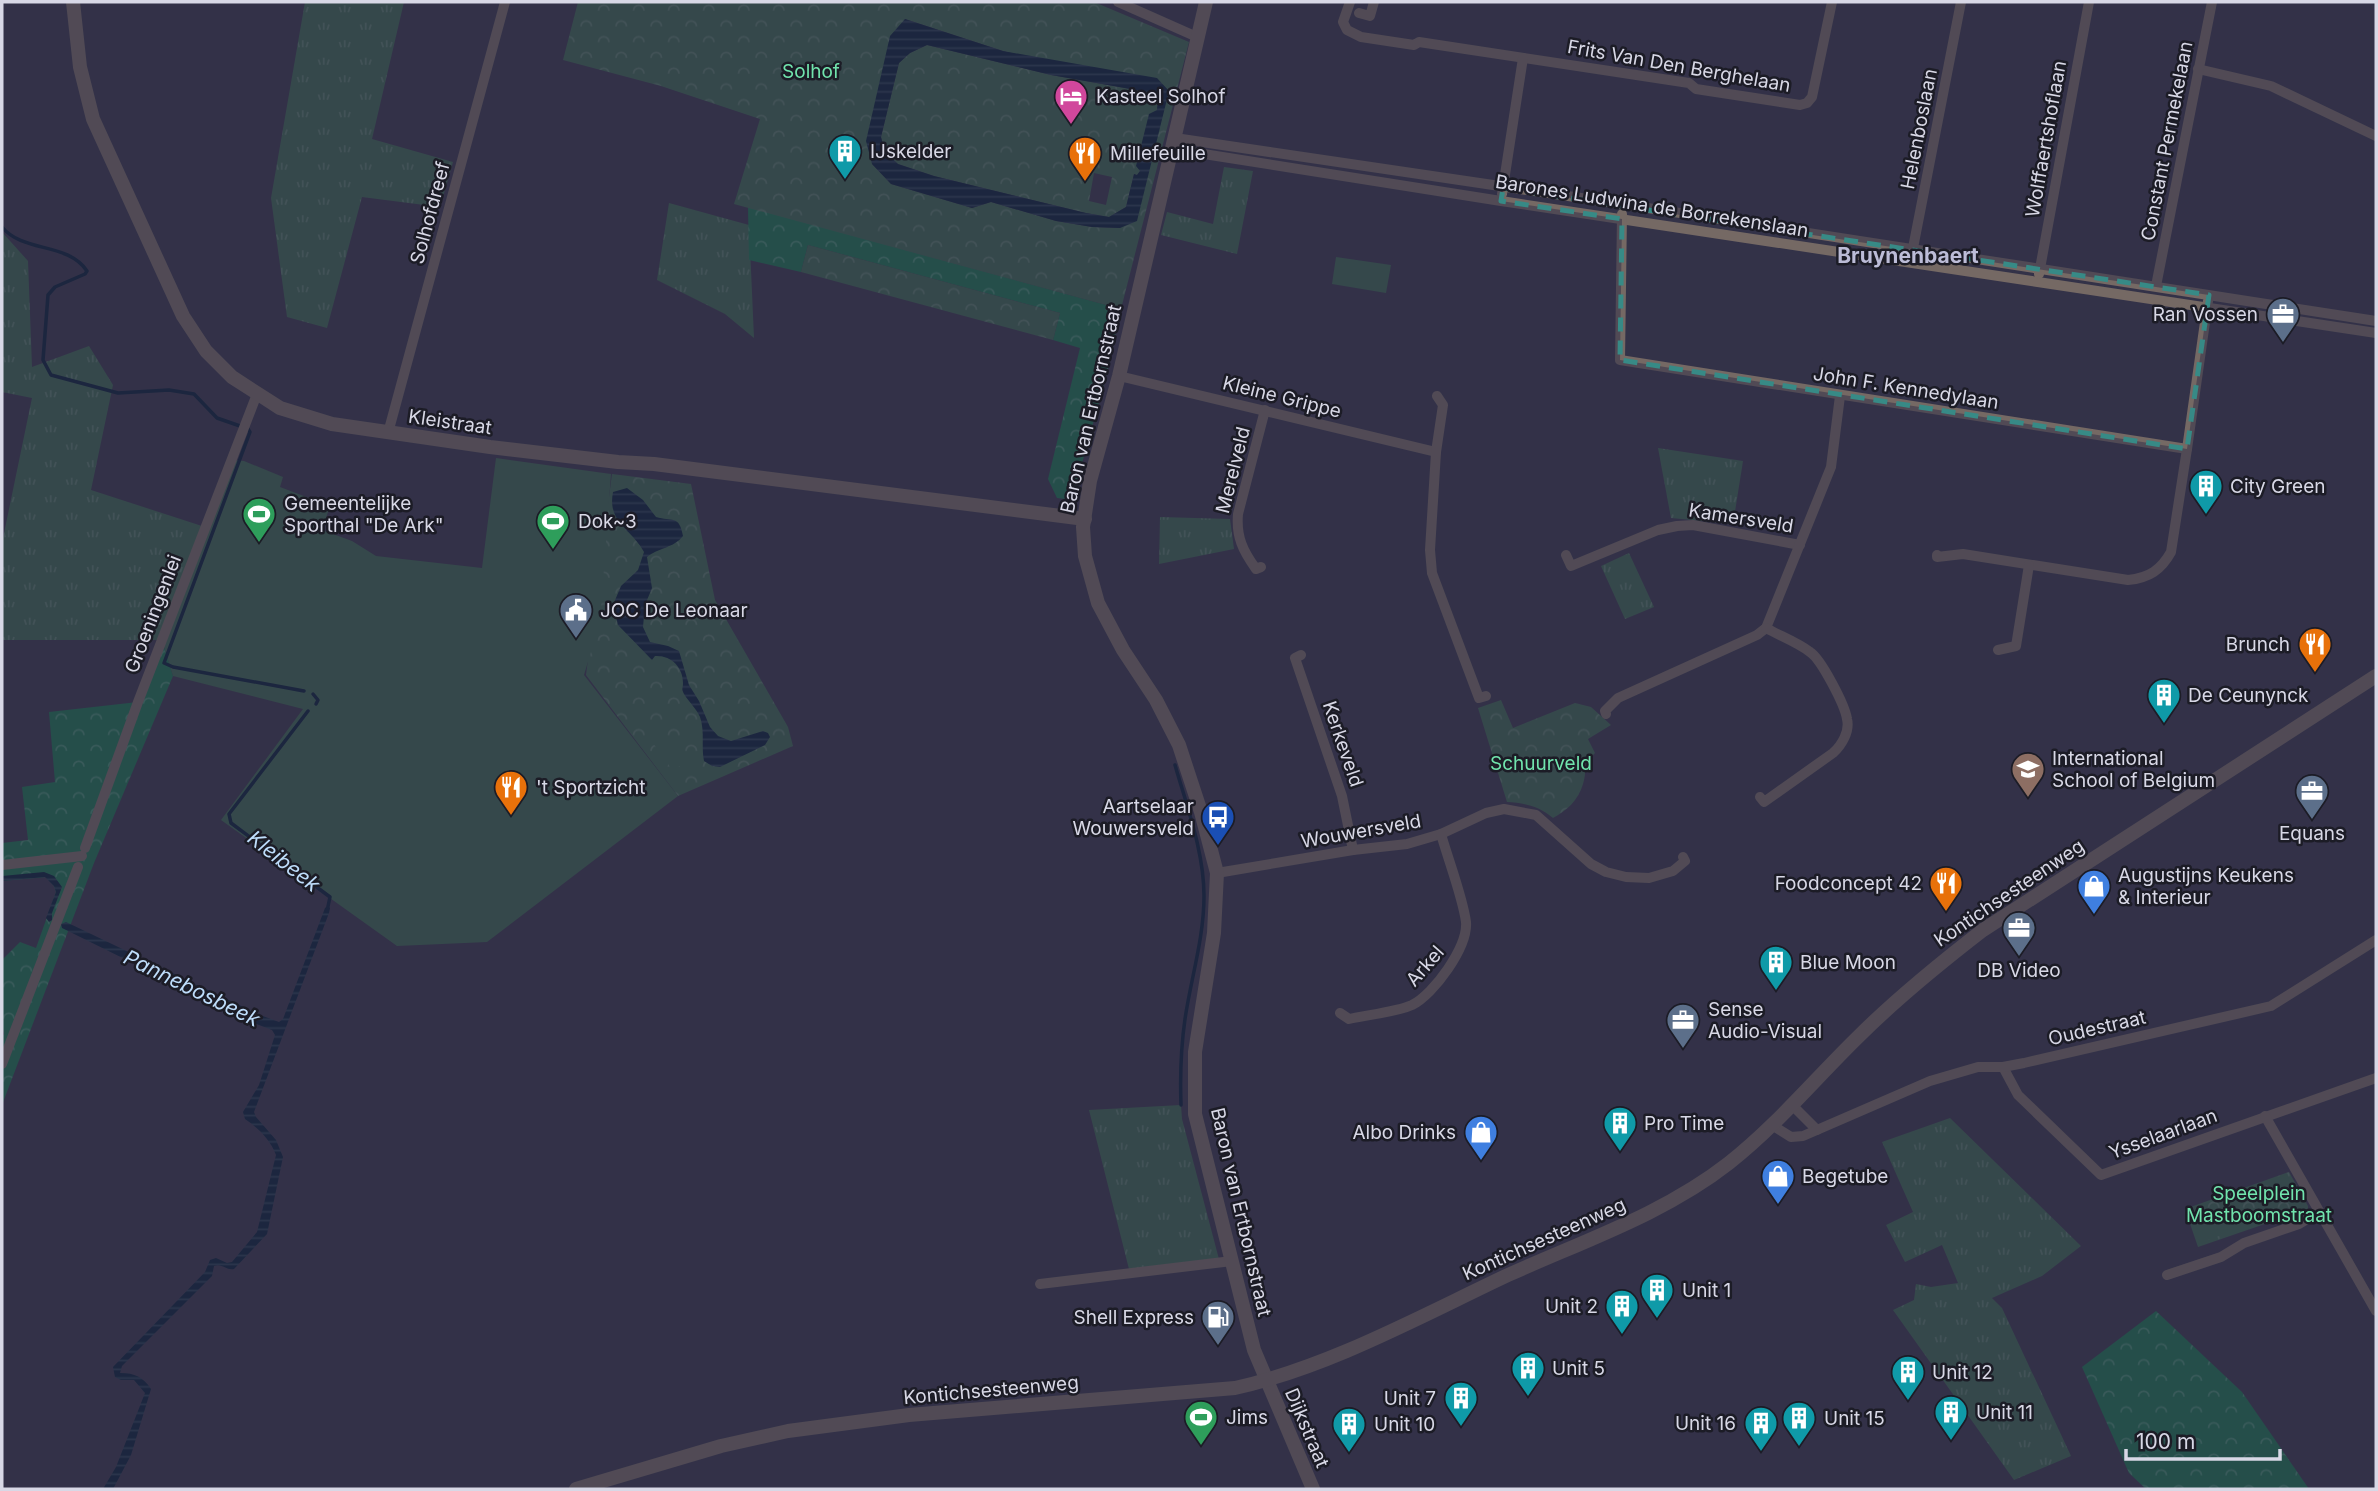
<svg xmlns="http://www.w3.org/2000/svg" width="2378" height="1491" font-family="Inter,sans-serif">
<style>
.grass{fill:url(#grass-tufts)}
.forest{fill:url(#forest-crowns)}
.park{fill:url(#park-crowns);fill-rule:evenodd}
.pitch{fill:#39654f}
.water{fill:url(#water-rules);fill-rule:evenodd}
.lines{fill:none;stroke-linecap:round;stroke-linejoin:round}
.stream{stroke:#001a33;stroke-width:3.5}
.minor{stroke:#756964;stroke-width:10}
.tertiary{stroke:#756964;stroke-width:14}
.marked{fill:none;stroke:#378a86;stroke-width:5;stroke-dasharray:14 9;stroke-linejoin:round}
.labels{text-anchor:middle;dominant-baseline:central;stroke-width:5;stroke-linejoin:round;paint-order:stroke}
.street-label{font-size:19px;fill:#d8d8e6;stroke:#1c1c26}
.park-label{font-size:19px;fill:#71e4ad;stroke:#1c1c26}
.poi-label{font-size:19px;fill:#d8d8e6;stroke:#1c1c26;text-anchor:start}
.neighbourhood-label{font-size:21px;font-weight:bold;fill:#bcbcd7;stroke:#1c1c26}
.water-label{font-size:21px;font-style:italic;fill:#beddfb;stroke:#1c1c26}
</style>
<defs>
<pattern id="grass-tufts" width="24" height="20" patternUnits="userSpaceOnUse" patternTransform="scale(1.75)"><rect width="24" height="20" fill="#39654f"/><path d="M3 7l-1-3M5 7V3M7 7l1-3M15 17l-1-3M17 17v-4M19 17l1-3" fill="none" stroke="#557a68"/></pattern>
<pattern id="forest-crowns" width="20" height="18" patternUnits="userSpaceOnUse" patternTransform="scale(1.75)"><rect width="20" height="18" fill="#15724d"/><path d="M2 6a3 3 0 1 1 6 0M12 15a3 3 0 1 1 6 0" fill="none" stroke="#418c6f"/></pattern>
<pattern id="park-crowns" width="20" height="18" patternUnits="userSpaceOnUse" patternTransform="scale(1.75)"><rect width="20" height="18" fill="#39654f"/><path d="M2 6a3 3 0 1 1 6 0M12 15a3 3 0 1 1 6 0" fill="none" stroke="#557a68"/></pattern>
<pattern id="water-rules" width="6" height="5" patternUnits="userSpaceOnUse" patternTransform="scale(1.75)"><rect width="6" height="5" fill="#001a33"/><path d="M0 2.5h6" fill="none" stroke="#243b51"/></pattern>
</defs>
<rect width="100%" height="100%" fill="#333248"/>
<g class="grass">
<polygon points="305,2 404,2 372,139 453,162 440,207 362,197 327,328 287,317 271,198"/>
<polygon points="1224,167 1253,171 1237,254 1161,235 1167,212 1213,224"/>
<polygon points="669,203 749,225 754,338 725,314 657,280"/>
<polygon points="2,232 28,261 32,367 89,346 113,385 91,490 205,527 162,640 2,640 2,543 32,398 2,392"/>
<polygon points="1658,448 1743,461 1733,524 1671,518"/>
<polygon points="1160,517 1230,519 1234,549 1159,564"/>
<polygon points="1629,553 1654,607 1625,619 1601,566"/>
<polygon points="1181,1105 1182,1119 1220,1263 1130,1273 1089,1110"/>
<polygon points="1950,1118 2081,1246 2042,1276 1992,1298 2002,1308 2071,1456 2014,1480 1893,1310 1914,1300 1916,1284 1931,1287 1958,1283 1942,1245 1905,1262 1886,1225 1913,1212 1882,1142"/>
</g>
<g class="forest">
<polygon points="748,207 1121,309 1107,373 1078,478 1074,500 1057,498 1048,479 1080,348 1053,340 1060,313 808,245 801,272 749,260"/>
<polygon points="162,640 173,676 94,863 2,1105 2,1037 4,1034 2,1024 2,960 20,942 36,948 56,892 54,886 46,877 2,881 2,843 28,840 22,787 55,782 49,712 138,702"/>
<polygon points="2156,1311 2242,1392 2309,1489 2146,1489 2129,1473 2082,1367"/>
</g>
<g class="park">
<path d="M578,2H1094L1189,42L1121,309L734,204L760,119L661,86L563,60ZM905,19L1003,51L1169,91L1120,228L1092,227L1056,221L991,202L972,208L891,184L872,164Z"/>
<path d="M927,45L1051,75L1153,93L1158,101L1157,110L1139,167L1140,171L1137,175L1134,174L1126,207L1109,217L1086,213L934,176L898,164L885,152L881,137L899,63L910,53ZM1094,173L1112,177L1106,205L1089,201Z"/>
<polygon points="808,245 1060,313 1053,340 801,272"/>
<polygon points="612,474 691,484 715,600 788,727 793,746 678,796 586,675"/>
<path d="M1501,700L1513,728L1575,703L1591,707L1611,725L1588,739L1595,753C1581,768 1588,767 1583,784C1578,801 1567,810 1553,818C1539,806 1525,803 1507,802L1478,708Z"/>
<polygon points="2289,1172 2308,1206 2308,1209 2198,1247 2185,1209"/>
</g>
<g class="pitch">
<polygon points="1336,257 1391,265 1386,293 1332,284"/>
<polygon points="496,458 611,474 600,622 584,675 678,796 487,942 397,946 221,820 303,709 173,676 162,640 232,460 244,461 283,477 280,487 330,506 322,530 352,541 376,556 482,568"/>
<polygon points="664,731 685,762 673,771 651,740"/>
<polygon points="2243,1208 2249,1226 2201,1242 2195,1224"/>
</g>
<g class="water">
<path d="M905,19L1003,51L1157,78L1169,91L1137,221L1120,228L1092,227L1056,221L991,202L972,208L891,184L872,164L866,141L890,36ZM927,45L1051,75L1153,93L1158,101L1157,110L1149,114L1136,166L1140,171L1137,175L1134,174L1126,207L1109,217L1086,213L934,176L898,164L885,152L881,137L899,63L910,53Z"/>
<path d="M627,488L643,500L656,517C672,522 679,514 683,536C674,548 658,548 647,557L652,588L645,605L643,627L650,642L668,646L679,651L689,685L699,701L710,727L718,736L731,741L763,731L768,733L770,737L765,745L720,767L712,766L704,761C701,746 705,732 700,717C696,708 689,702 684,694C681,688 683,689 683,683C683,667 671,655 655,656L652,660L618,625L613,605L621,586L638,570L644,552C632,529 607,523 613,492Z"/>
<polygon points="44,872 54,876 62,887 52,913 52,920 49,922 46,918 56,892 54,886 45,877 2,881 2,876"/>
<path d="M328,906L330,908L329,913L254,1112L256,1117L276,1140L283,1157L267,1234L234,1269C227,1271 222,1263 214,1266L212,1276L122,1366L120,1373C135,1373 143,1377 151,1389L131,1455L113,1489H103L116,1467L145,1393L134,1380H121L115,1377L113,1367L205,1272L210,1260L216,1258L227,1263L232,1262L257,1232L276,1155C270,1139 258,1128 245,1119L243,1112L259,1085L275,1035L272,1030L254,1023L62,928L61,924L66,922L260,1015L279,1022L283,1019L325,908Z"/>
</g>
<g class="lines">
<g class="stream">
<path d="M2,227C23,253 68,242 87,271L85,274L55,287L48,295L43,360L51,375L118,393L169,390L194,394L217,418L240,426"/>
<polyline points="248,429 250,432 164,663 173,667 304,691"/>
<polyline points="313,694 318,700 316,704"/>
<polyline points="308,711 229,814 231,823 330,897 327,911"/>
<path d="M1175,765C1187,807 1204,852 1204,896C1204,938 1191,978 1185,1019C1181,1047 1180,1077 1181,1105"/>
</g>
<g class="minor">
<polyline points="1118,2 1197,37"/>
<polyline points="1350,2 1343,22 1347,30 1361,37 1414,45 1419,42 1689,83 1696,89 1800,105 1807,103 1812,97 1832,2"/>
<polyline points="1359,13 1370,16 1374,2"/>
<polyline points="2198,69 2271,86 2376,136"/>
<polyline points="1175,138 1622,204 2376,321"/>
<polyline points="1172,149 1501,201 2376,333"/>
<polyline points="1502,194 1523,58"/>
<polyline points="1622,214 1620,360 2187,449 2208,301"/>
<polyline points="1912,253 1961,2"/>
<polyline points="2039,274 2089,2"/>
<polyline points="2156,286 2212,2"/>
<polyline points="1119,376 1436,452"/>
<polyline points="1437,396 1443,405 1436,452 1430,550 1432,573 1479,698 1486,696"/>
<polyline points="388,433 505,2"/>
<polyline points="1566,555 1571,566 1658,530 1677,526 1693,525 1800,545"/>
<path d="M1937,555V557L1963,554L2128,580C2149,578 2161,570 2171,552L2187,449"/>
<path d="M1261,567L1256,569C1243,551 1236,537 1238,514L1265,410"/>
<polyline points="1998,650 2016,646 2029,565"/>
<polyline points="1301,655 1295,658 1342,796 1353,850"/>
<polyline points="1606,714 1605,711 1618,698 1757,635 1766,628 1831,467 1840,396"/>
<path d="M1760,797L1764,802L1833,753C1842,745 1850,731 1847,719C1845,705 1821,659 1810,652C1797,642 1780,636 1766,628"/>
<polyline points="85,848 138,702 257,394"/>
<polyline points="2,865 82,856"/>
<polyline points="1217,873 1353,850 1407,844 1441,834 1486,813 1504,809 1536,815 1591,864 1606,872 1626,877 1649,878 1673,871 1685,861 1683,857"/>
<path d="M1340,1013L1349,1019C1366,1015 1397,1012 1412,1005C1434,994 1468,947 1466,922C1463,898 1448,859 1441,834"/>
<polyline points="2,1064 78,867"/>
<polyline points="2003,1067 2018,1095 2101,1175 2376,1078"/>
<polyline points="1792,1105 1817,1130"/>
<polyline points="2265,1116 2376,1311"/>
<polyline points="1772,1125 1791,1137 1803,1136 1930,1081 1978,1067 2003,1067 2024,1063 2271,1006 2376,940"/>
<polyline points="2167,1275 2221,1257 2244,1243 2299,1224 2319,1212"/>
<polyline points="1040,1284 1232,1261"/>
</g>
<g class="tertiary">
<polyline points="73,2 80,67 93,119 183,316 206,351 232,377 280,408 332,424 490,447 618,462 654,464 1085,519"/>
<polyline points="1206,2 1119,376 1090,481 1083,527 1085,556 1098,603 1123,650 1156,700 1179,745 1201,812 1217,873 1214,933 1195,1052 1195,1114 1254,1350 1313,1489"/>
<path d="M576,1489L721,1446L788,1431L909,1415L1235,1388C1329,1367 1421,1316 1508,1275C1583,1241 1664,1214 1729,1163C1777,1125 1815,1079 1858,1037C1897,998 1939,964 1983,930L2376,676"/>
</g>
</g>
<path d="M0 0H2378V1491H0ZM1503,188L2209,295L2187,449L1620,360L1622,219L1501,201Z" fill="#333248" fill-opacity=".55" fill-rule="evenodd"/>
<path class="marked" d="M1503,188L2209,295L2187,449L1620,360L1622,219L1501,201Z"/>
<defs>
<symbol id="hotel-pin" viewBox="-11 -11 22 30"><path d="M0 17L-7.5 6A9.5 9.5 0 1 1 7.5 6Z" fill="#d1479c" stroke="#1c1c26"/><path d="M-6-4.5h1.5V1H6V5H4.5V3h-9V5H-6ZM-4 0a1.8 1.8 0 1 1 3.6 0ZM.5 0V-2.5h3Q6-2.5 6 0Z" fill="#fff"/></symbol>
<symbol id="building-pin" viewBox="-11 -11 22 30"><path d="M0 17L-7.5 6A9.5 9.5 0 1 1 7.5 6Z" fill="#0f9aa8" stroke="#1c1c26"/><path d="M-4-6H4V6H1V3H-1V6H-4ZM-2.5-4.3h1.7v1.8h-1.7ZM.8-4.3h1.7v1.8H.8ZM-2.5-1h1.7V.8h-1.7ZM.8-1h1.7V.8H.8Z" fill="#fff"/></symbol>
<symbol id="restaurant-pin" viewBox="-11 -11 22 30"><path d="M0 17L-7.5 6A9.5 9.5 0 1 1 7.5 6Z" fill="#e8710a" stroke="#1c1c26"/><path d="M-5-6h1v4h1v-4h1v4h1v-4h1v5L-1.5 .5V6h-2V.5L-5-1ZM5-6V6H3V1.5H1.5Q1.5-4 5-6Z" fill="#fff"/></symbol>
<symbol id="office-pin" viewBox="-11 -11 22 30"><path d="M0 17L-7.5 6A9.5 9.5 0 1 1 7.5 6Z" fill="#5c6f8a" stroke="#1c1c26"/><path d="M-6-3h4V-5.5h4V-3h4V5H-6ZM-1-4.5V-3h2v-1.5ZM-6 0V1H6V0Z" fill="#fff"/></symbol>
<symbol id="stadium-pin" viewBox="-11 -11 22 30"><path d="M0 17L-7.5 6A9.5 9.5 0 1 1 7.5 6Z" fill="#2e9e5b" stroke="#1c1c26"/><path d="M0-5a6.5 5 0 1 0 0 10a6.5 5 0 1 0 0-10ZM-3.5-1.8h7v3.6h-7Z" fill="#fff"/></symbol>
<symbol id="civic-pin" viewBox="-11 -11 22 30"><path d="M0 17L-7.5 6A9.5 9.5 0 1 1 7.5 6Z" fill="#5c6f8a" stroke="#1c1c26"/><path d="M-.6-6.5H3V-4.5H.6V-3L4-1V1h2V6H-6V1h2V-1L-.6-3ZM-1.2 2.5V6h2.4V2.5Z" fill="#fff"/></symbol>
<symbol id="school-pin" viewBox="-11 -11 22 30"><path d="M0 17L-7.5 6A9.5 9.5 0 1 1 7.5 6Z" fill="#8d6e63" stroke="#1c1c26"/><path d="M0-5L7-2L0 1L-7-2ZM-4 1L0 2.5L4 1V4Q0 6-4 4Z" fill="#fff"/></symbol>
<symbol id="bus-pin" viewBox="-11 -11 22 30"><path d="M0 17L-7.5 6A9.5 9.5 0 1 1 7.5 6Z" fill="#1a4fb4" stroke="#1c1c26"/><path d="M-5-6H5V4H4V6H2V4H-2V6H-4V4H-5ZM-3.5-4V0h7V-4ZM-3.5 1.2v1.5H-2V1.2ZM2 1.2v1.5H3.5V1.2Z" fill="#fff"/></symbol>
<symbol id="shop-pin" viewBox="-11 -11 22 30"><path d="M0 17L-7.5 6A9.5 9.5 0 1 1 7.5 6Z" fill="#3f7fe0" stroke="#1c1c26"/><path d="M-5-2.5h2.3a2.7 3.5 0 0 1 5.4 0H5L5.5 6h-11ZM-1.5-2.5h3a1.5 2.3 0 0 0-3 0Z" fill="#fff"/></symbol>
<symbol id="fuel-pin" viewBox="-11 -11 22 30"><path d="M0 17L-7.5 6A9.5 9.5 0 1 1 7.5 6Z" fill="#5c6f8a" stroke="#1c1c26"/><path d="M-5.5-6h7V0h2V4h1.3V-2.5L3-4.5l.8-.8L6-3V5H2.5V1h-1V6h-7ZM-4.2-4.7v3.2H.2V-4.7Z" fill="#fff"/></symbol>
</defs>
<g fill-rule="evenodd">
<use href="#hotel-pin" x="1052" y="77" width="38" height="52"/>
<use href="#building-pin" x="826" y="132" width="38" height="52"/>
<use href="#restaurant-pin" x="1066" y="134" width="38" height="52"/>
<use href="#office-pin" x="2264" y="295" width="38" height="52"/>
<use href="#building-pin" x="2187" y="467" width="38" height="52"/>
<use href="#stadium-pin" x="240" y="495" width="38" height="52"/>
<use href="#stadium-pin" x="534" y="502" width="38" height="52"/>
<use href="#civic-pin" x="557" y="591" width="38" height="52"/>
<use href="#restaurant-pin" x="2296" y="625" width="38" height="52"/>
<use href="#building-pin" x="2145" y="676" width="38" height="52"/>
<use href="#school-pin" x="2009" y="750" width="38" height="52"/>
<use href="#restaurant-pin" x="492" y="768" width="38" height="52"/>
<use href="#office-pin" x="2293" y="772" width="38" height="52"/>
<use href="#bus-pin" x="1199" y="798" width="38" height="52"/>
<use href="#restaurant-pin" x="1927" y="864" width="38" height="52"/>
<use href="#shop-pin" x="2075" y="867" width="38" height="52"/>
<use href="#office-pin" x="2000" y="909" width="38" height="52"/>
<use href="#building-pin" x="1757" y="943" width="38" height="52"/>
<use href="#office-pin" x="1664" y="1001" width="38" height="52"/>
<use href="#building-pin" x="1601" y="1104" width="38" height="52"/>
<use href="#shop-pin" x="1462" y="1113" width="38" height="52"/>
<use href="#shop-pin" x="1759" y="1157" width="38" height="52"/>
<use href="#building-pin" x="1638" y="1271" width="38" height="52"/>
<use href="#building-pin" x="1603" y="1287" width="38" height="52"/>
<use href="#fuel-pin" x="1199" y="1298" width="38" height="52"/>
<use href="#building-pin" x="1509" y="1349" width="38" height="52"/>
<use href="#building-pin" x="1889" y="1353" width="38" height="52"/>
<use href="#building-pin" x="1442" y="1379" width="38" height="52"/>
<use href="#building-pin" x="1932" y="1393" width="38" height="52"/>
<use href="#stadium-pin" x="1182" y="1398" width="38" height="52"/>
<use href="#building-pin" x="1780" y="1399" width="38" height="52"/>
<use href="#building-pin" x="1742" y="1404" width="38" height="52"/>
<use href="#building-pin" x="1330" y="1405" width="38" height="52"/>
</g>
<g class="labels">
<g class="street-label">
<text transform="translate(1679 66) rotate(10)">Frits Van Den Berghelaan</text>
<text transform="translate(1919 129) rotate(-79)">Helenboslaan</text>
<text transform="translate(2046 139) rotate(-80)">Wolffaertshoflaan</text>
<text transform="translate(2167 141) rotate(-79)">Constant Permekelaan</text>
<text transform="translate(1652 206) rotate(9)">Barones Ludwina de Borrekenslaan</text>
<text transform="translate(430 213) rotate(-75)">Solhofdreef</text>
<text transform="translate(1906 388) rotate(9)">John F. Kennedylaan</text>
<text transform="translate(1282 397) rotate(14)">Kleine Grippe</text>
<text transform="translate(1091 409) rotate(-77)">Baron van Ertbornstraat</text>
<text transform="translate(450 422) rotate(8)">Kleistraat</text>
<text transform="translate(1233 470) rotate(-76)">Merelveld</text>
<text transform="translate(1741 518) rotate(9)">Kamersveld</text>
<text transform="translate(153 614) rotate(-69)">Groeningenlei</text>
<text transform="translate(1343 744) rotate(71)">Kerkeveld</text>
<text transform="translate(1361 831) rotate(-10)">Wouwersveld</text>
<text transform="translate(2009 893) rotate(-34)">Kontichsesteenweg</text>
<text transform="translate(1425 966) rotate(-49)">Arkel</text>
<text transform="translate(2097 1028) rotate(-13)">Oudestraat</text>
<text transform="translate(2163 1134) rotate(-20)">Ysselaarlaan</text>
<text transform="translate(1241 1212) rotate(77)">Baron van Ertbornstraat</text>
<text transform="translate(1544 1239) rotate(-24)">Kontichsesteenweg</text>
<text transform="translate(991 1390) rotate(-5)">Kontichsesteenweg</text>
<text transform="translate(1307 1428) rotate(67)">Dijkstraat</text>
</g>
<g class="park-label">
<text x="811" y="71">Solhof</text>
<text x="1541" y="763">Schuurveld</text>
<text x="2259" y="1193">Speelplein<tspan x="2259" dy="22">Mastboomstraat</tspan></text>
</g>
<g class="poi-label">
<text x="1096" y="96">Kasteel Solhof</text>
<text x="870" y="151">IJskelder</text>
<text x="1110" y="153">Millefeuille</text>
<text x="2258" y="314" text-anchor="end">Ran Vossen</text>
<text x="2230" y="486">City Green</text>
<text x="284" y="503">Gemeentelijke<tspan x="284" dy="22">Sporthal "De Ark"</tspan></text>
<text x="578" y="521">Dok~3</text>
<text x="600" y="610">JOC De Leonaar</text>
<text x="2290" y="644" text-anchor="end">Brunch</text>
<text x="2188" y="695">De Ceunynck</text>
<text x="2052" y="758">International<tspan x="2052" dy="22">School of Belgium</tspan></text>
<text x="536" y="787">'t Sportzicht</text>
<text x="1194" y="806" text-anchor="end">Aartselaar<tspan x="1194" dy="22">Wouwersveld</tspan></text>
<text x="2312" y="833" text-anchor="middle">Equans</text>
<text x="2118" y="875">Augustijns Keukens<tspan x="2118" dy="22">&amp; Interieur</tspan></text>
<text x="1922" y="883" text-anchor="end">Foodconcept 42</text>
<text x="1800" y="962">Blue Moon</text>
<text x="2019" y="970" text-anchor="middle">DB Video</text>
<text x="1708" y="1009">Sense<tspan x="1708" dy="22">Audio-Visual</tspan></text>
<text x="1644" y="1123">Pro Time</text>
<text x="1456" y="1132" text-anchor="end">Albo Drinks</text>
<text x="1802" y="1176">Begetube</text>
<text x="1682" y="1290">Unit 1</text>
<text x="1598" y="1306" text-anchor="end">Unit 2</text>
<text x="1194" y="1317" text-anchor="end">Shell Express</text>
<text x="1552" y="1368">Unit 5</text>
<text x="1932" y="1372">Unit 12</text>
<text x="1436" y="1398" text-anchor="end">Unit 7</text>
<text x="1976" y="1412">Unit 11</text>
<text x="1226" y="1417">Jims</text>
<text x="1824" y="1418">Unit 15</text>
<text x="1736" y="1423" text-anchor="end">Unit 16</text>
<text x="1374" y="1424">Unit 10</text>
</g>
<g class="neighbourhood-label">
<text x="1908" y="255">Bruynenbaert</text>
</g>
<g class="water-label">
<text transform="translate(284 861) rotate(38)">Kleibeek</text>
<text transform="translate(192 988) rotate(26)">Pannebosbeek</text>
</g>
</g>
<rect width="2378" height="1491" fill="none" stroke="#d8d8e6" stroke-width="7"/>
<path d="M2126 1449v10h154v-10" fill="none" stroke="#d8d8e6" stroke-width="3.5"/>
<text x="2136" y="1449" font-size="21" fill="#d8d8e6" stroke="#1c1c26" stroke-width="5" paint-order="stroke">100 m</text>
</svg>
